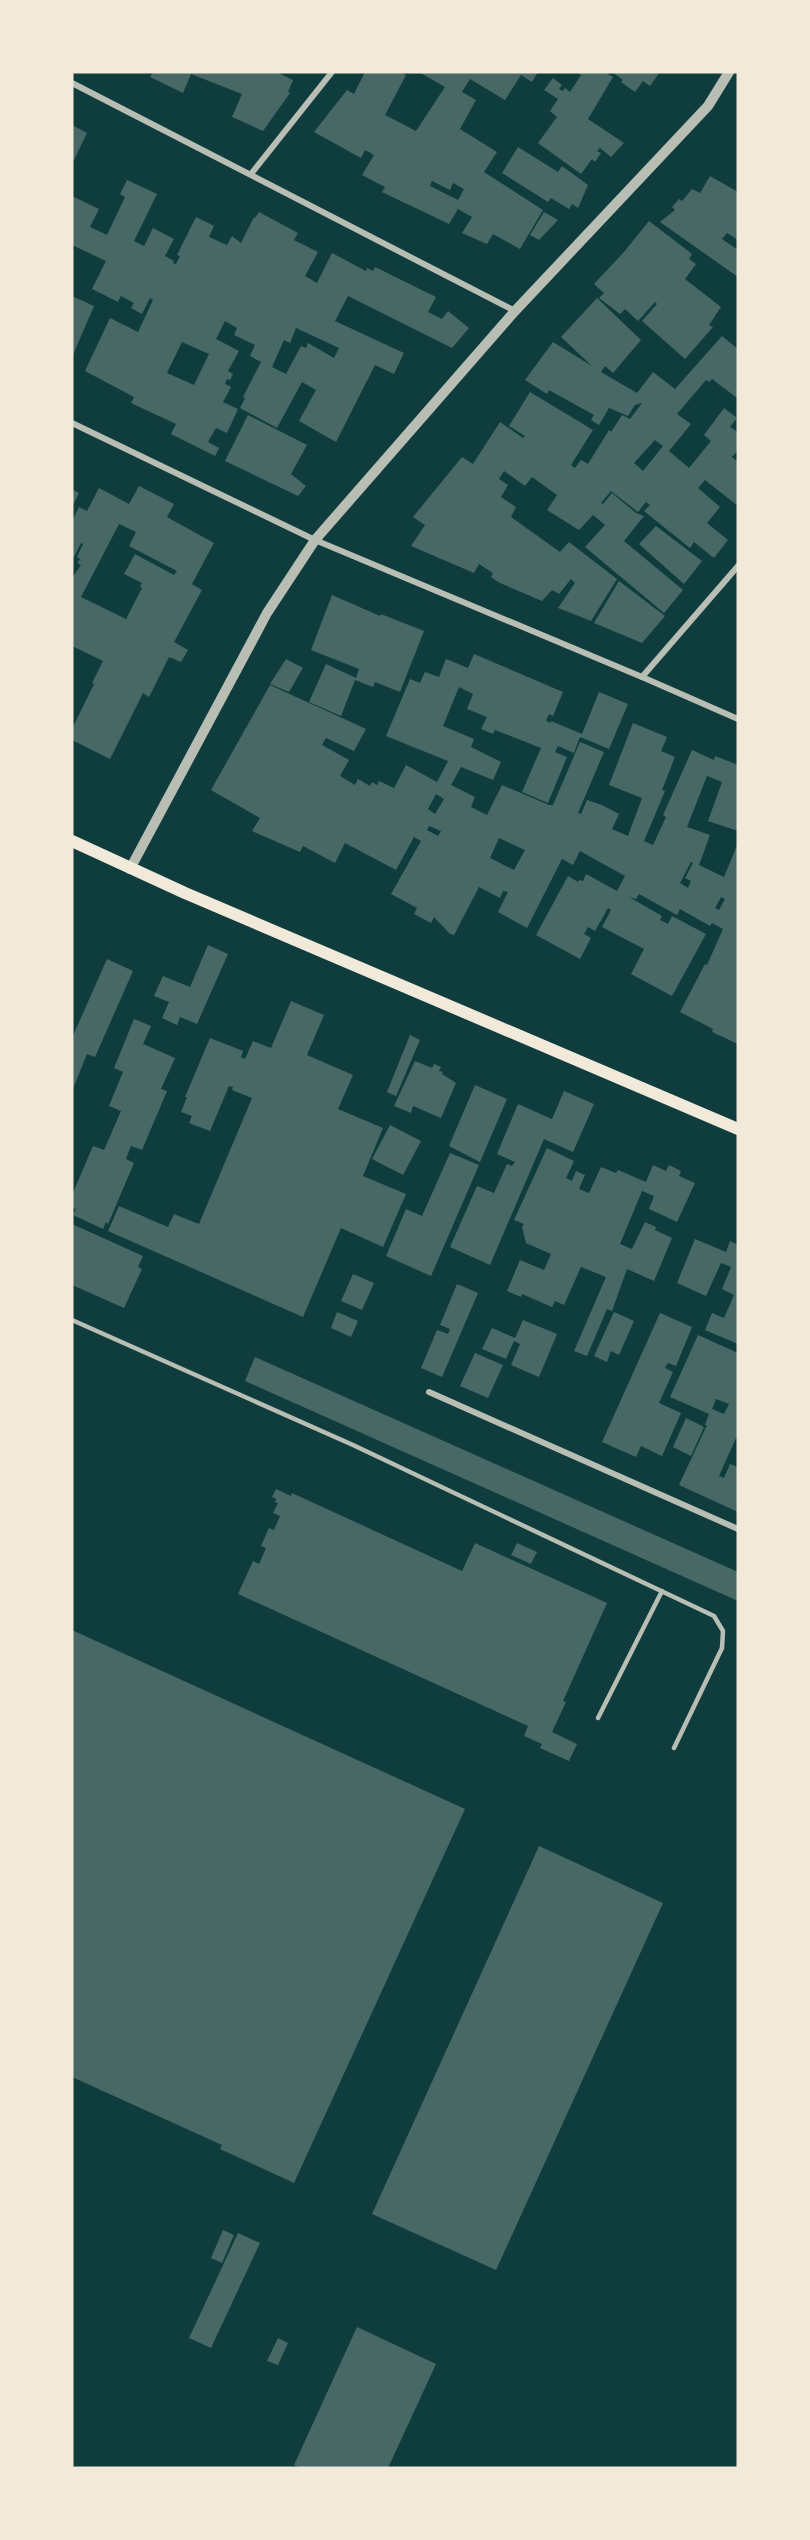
<svg xmlns="http://www.w3.org/2000/svg" width="810" height="2540" font-family="'Source Sans 3',sans-serif">
<style>
.building{fill:#486865;fill-rule:evenodd}
.lines{fill:none;stroke-linecap:round;stroke-linejoin:round}
.service{stroke:#b8beb3;stroke-width:4.5}
.minor{stroke:#b8beb3;stroke-width:6}
.tertiary{stroke:#b8beb3;stroke-width:10}
.secondary{stroke:#f1e9da;stroke-width:12}
</style>
<rect width="100%" height="100%" fill="#0f3d3e"/>
<g class="building">
<polygon points="153,72 276,72 293,80 288,92 290,93 263,131 232,117 242,94 191,74 183,93 150,77"/>
<path d="M365,72H400L406,75L385,115L416,131L445,87L419,72H538L532,82L521,75L505,100L470,79L462,92L476,100L460,129L497,152L484,172L543,210L520,249L493,234L487,244L462,233L472,217L458,209L449,224L382,192L385,187L362,175L374,155L365,150L361,158L314,132L347,90L354,94ZM432,181L450,190L453,183L464,189L458,200L430,186Z"/>
<polygon points="576,72 605,72 613,77 588,119 624,143 611,157 600,148 597,151 601,153 595,162 592,159 581,174 538,143 557,117 550,111 558,99 544,90 553,78 562,85 559,89 563,91 565,88 570,92 581,75"/>
<polygon points="612,72 660,72 650,86 643,81 635,92 621,82 623,80"/>
<polygon points="72,125 87,133 72,164"/>
<polygon points="518,147 558,172 562,166 588,185 578,208 572,204 569,209 551,198 548,202 502,173"/>
<polygon points="710,176 738,192 738,240 727,233 722,239 738,250 738,277 660,222 675,210 672,207 679,199 682,201 692,189 700,193"/>
<path d="M127,180L157,194L134,241L144,246L153,228L174,239L165,256L174,261L173,263L176,264L180,256L177,255L196,217L214,226L209,237L227,245L232,236L241,243L254,217L255,218L259,212L298,233L294,240L318,252L305,276L317,283L332,253L366,271L367,268L373,271L375,267L436,297L428,312L442,319L448,311L469,328L452,348L348,296L335,321L404,353L394,374L375,365L336,442L299,421L316,390L302,382L277,428L240,408L245,398L243,397L261,362L250,356L255,345L234,335L237,328L225,321L216,339L239,351L228,371L233,374L230,380L227,379L225,384L231,387L223,402L238,409L227,433L216,428L208,442L219,448L215,456L171,434L176,424L131,403L134,397L85,371L110,318L138,332L153,300L150,298L142,314L131,308L134,303L121,296L118,302L92,289L106,261L72,245V196L99,209L90,227L107,235L125,197L120,194ZM296,328L339,348L334,358L308,343L306,348L301,346L286,374L272,367L284,340L290,343ZM182,342L209,354L194,385L167,373Z"/>
<polygon points="544,212 558,220 539,240 530,235"/>
<polygon points="649,221 692,254 689,259 696,264 685,279 721,307 709,325 713,327 685,359 642,321 657,304 655,302 638,321 625,309 620,314 599,298 604,293 594,284 624,252"/>
<polygon points="72,296 94,306 72,357"/>
<path d="M597,298L641,340L613,373L605,366L601,372L637,393L653,372L675,389L722,336L738,349V397L737,398L712,379L709,382L706,380L677,414L691,424L669,451L689,468L711,441L704,435L724,408L737,418L730,427L738,432V450L732,457L738,462V506L705,480L698,488L720,507L707,523L728,540L714,558L694,542L690,548L644,511L650,505L646,502L638,512L611,491L601,503L603,504L612,493L636,513L644,516L624,541L683,590L664,613L585,547L605,525L593,515L579,530L547,510L557,495L532,477L525,486L504,471L499,479L508,485L501,497L516,507L511,517L560,552L569,542L617,579L591,621L558,608L575,583L571,579L559,594L552,590L542,601L500,583L491,577L493,573L479,564L474,573L411,546L425,525L413,517L462,457L473,464L500,422L523,438L525,436L509,426L530,392L593,430L571,465L575,468L581,460L588,464L609,430L611,432L622,415L630,419L642,403L635,405L628,416L609,408L599,425L591,420L594,415L549,390L547,394L525,380L553,342L592,366L561,337ZM655,440L663,446L643,471L634,463Z"/>
<polygon points="248,415 307,445 291,474 306,486 298,496 225,461"/>
<path d="M139,486L174,504L167,517L214,543L192,584L202,590L174,642L188,650L181,662L169,657L149,697L143,693L110,759L72,740V729L94,684L92,683L103,661L72,646V578L81,565L77,563L80,559L77,557L83,544L81,543L72,561V521L79,507L87,511L99,488L129,504ZM119,524L136,532L129,546L177,571L174,575L135,554L124,574L142,583L140,587L142,588L126,619L81,597Z"/>
<polygon points="72,489 79,493 72,507"/>
<polygon points="656,526 702,561 684,584 639,544"/>
<polygon points="619,581 665,616 642,643 594,623"/>
<polygon points="332,595 380,616 381,614 424,631 400,692 375,682 373,687 355,680 341,716 309,702 326,664 356,678 359,669 311,650"/>
<path d="M474,654L563,692L553,716L549,714L546,721L551,723V721L582,734L599,692L628,704L609,749L580,737L574,753L558,746L555,752L567,757L548,803L522,792L541,748L495,730L493,734L481,729L487,717L467,709L473,694L459,687L443,726L474,739L471,747L501,762L493,780L461,767L451,785L475,797L471,807L487,815L502,785L549,805H553L580,742L604,752L578,813L581,814L587,800L602,805L619,814L612,829L628,836L642,798L609,785L633,723L667,737L661,751L675,757L662,790L665,791L644,841L653,845L666,817L663,815L692,750L714,760L715,756L738,765V831L708,821L722,782L707,776L687,827L710,835L699,865L724,877L738,843V1044L712,1032L713,1029L680,1012L705,964L707,965L723,929L712,923L710,926L680,909L677,915L639,894L636,899L629,897L662,916L660,920L668,924L672,916L706,934L672,996L631,974L644,949L602,927L611,910L608,908L595,931L588,927L584,934L591,938L580,959L536,935L568,876L578,882L579,880L583,881L586,874L617,891L625,876L580,851L573,865L562,859L527,928L498,912L508,892L503,891L500,898L479,887L454,935L450,934L434,917L431,923L414,914L417,908L391,894L421,841L414,837L396,870L345,843L335,863L303,846L300,852L252,831L260,818L211,790L270,685L366,729L354,751L326,738L322,745L349,760L340,776L355,785L358,779L370,786L372,782L377,785L379,781L394,788L406,765L437,782L448,761L386,736L410,679L420,683L425,672L439,677L446,659L468,668ZM436,794L444,799L435,814L428,809ZM429,826L441,831L438,836L427,830ZM499,838L525,850L514,870L490,858ZM691,862L693,863L685,878L691,881L688,888L680,883ZM721,897L725,899L719,910L715,908Z"/>
<polygon points="286,659 303,668 289,692 270,684"/>
<polygon points="208,945 228,954 197,1024 180,1017 177,1025 162,1018 169,1002 154,996 163,976 190,987"/>
<polygon points="107,959 133,971 95,1057 87,1054 72,1091 72,1038"/>
<polygon points="291,1001 324,1015 307,1055 353,1075 338,1109 383,1128 363,1176 406,1194 383,1247 341,1228 303,1317 108,1231 119,1206 168,1227 174,1214 199,1224 252,1098 232,1090 233,1087 229,1086 210,1131 189,1123 192,1116 181,1112 187,1097 185,1097 210,1038 243,1051 241,1057 245,1059 253,1041 271,1048"/>
<polygon points="134,1019 151,1026 143,1044 175,1058 161,1089 167,1091 142,1150 131,1146 126,1159 134,1163 108,1224 106,1222 103,1229 73,1215 76,1209 72,1208 72,1195 93,1146 104,1150 121,1111 109,1106 123,1072 114,1068"/>
<polygon points="410,1035 420,1040 396,1096 387,1092"/>
<polygon points="415,1061 432,1068 434,1064 441,1067 439,1071 443,1072 442,1074 456,1083 441,1118 413,1106 411,1113 394,1106"/>
<polygon points="475,1085 507,1099 480,1162 449,1146"/>
<polygon points="564,1091 594,1104 573,1152 544,1139 490,1265 450,1247 477,1186 494,1193 507,1164 512,1166 515,1162 497,1154 518,1104 552,1119"/>
<polygon points="390,1125 421,1141 403,1175 372,1159"/>
<polygon points="547,1148 574,1161 566,1178 572,1181 576,1171 585,1175 579,1189 589,1193 601,1167 616,1173 618,1170 646,1182 653,1165 666,1171 669,1165 681,1171 679,1176 695,1183 677,1222 649,1209 654,1196 642,1191 620,1244 632,1249 645,1222 656,1227 655,1230 672,1238 654,1281 627,1269 612,1311 607,1309 587,1356 574,1351 606,1277 581,1267 564,1305 555,1301 552,1307 522,1294 521,1297 507,1291 520,1260 544,1270 551,1254 526,1243 522,1227 524,1224 514,1220"/>
<polygon points="450,1153 479,1165 431,1276 386,1256 406,1209 422,1216"/>
<polygon points="72,1224 143,1256 138,1267 142,1269 124,1308 72,1285"/>
<polygon points="695,1239 726,1252 730,1241 738,1245 738,1344 705,1330 712,1313 724,1318 734,1295 722,1289 731,1267 721,1263 706,1296 677,1283"/>
<polygon points="353,1274 374,1283 362,1310 341,1301"/>
<polygon points="457,1284 478,1293 442,1377 421,1368 437,1330 448,1334 450,1329 440,1325"/>
<polygon points="337,1312 358,1321 351,1337 331,1328"/>
<polygon points="614,1312 634,1321 619,1355 611,1351 607,1362 594,1356"/>
<polygon points="660,1313 692,1327 676,1366 668,1363 665,1368 673,1372 659,1403 681,1413 662,1456 641,1446 636,1457 602,1442"/>
<polygon points="523,1320 557,1334 539,1377 511,1365 520,1344 514,1341 506,1359 482,1349 492,1328 515,1338"/>
<path d="M698,1335L738,1353V1439L736,1438L719,1476L724,1478L730,1464L738,1467V1512L679,1485L707,1425H705L709,1414L670,1397ZM716,1399L729,1404L724,1414L712,1409Z"/>
<polygon points="475,1353 503,1365 488,1398 460,1386"/>
<polygon points="255,1357 738,1572 738,1601 245,1381"/>
<polygon points="686,1418 704,1427 691,1456 673,1447"/>
<polygon points="276,1489 291,1496 292,1493 462,1571 475,1543 607,1603 563,1701 566,1702 552,1732 577,1744 569,1761 540,1748 542,1744 524,1736 528,1726 238,1594 253,1561 259,1564 266,1548 261,1546 269,1528 274,1530 280,1516 273,1513 278,1503 275,1502 276,1499 272,1497"/>
<polygon points="517,1543 537,1552 531,1564 511,1555"/>
<polygon points="72,1630 465,1809 294,2183 220,2149 222,2145 72,2077"/>
<polygon points="539,1846 663,1903 496,2270 372,2214"/>
<polygon points="223,2230 234,2235 222,2263 211,2258"/>
<polygon points="238,2233 260,2243 211,2348 189,2338"/>
<polygon points="357,2327 436,2364 388,2468 301,2468 294,2465"/>
<polygon points="278,2338 288,2343 278,2365 267,2361"/>
</g>
<g class="lines">
<g class="service">
<polyline points="72,1320 353,1445 714,1616 723,1631 722,1648 674,1748"/>
<polyline points="598,1718 662,1591"/>
</g>
<g class="minor">
<polyline points="72,83 515,311"/>
<polyline points="251,174 332,72"/>
<polyline points="72,423 315,540 642,677 738,719"/>
<polyline points="642,677 738,566"/>
<polyline points="429,1392 738,1529"/>
</g>
<polyline class="tertiary" points="130,869 267,613 315,540 515,311 708,106 729,72"/>
<polyline class="secondary" points="72,841 185,893 738,1129"/>
</g>
<rect width="810" height="2540" fill="none" stroke="#f1e9da" stroke-width="147"/>
</svg>
